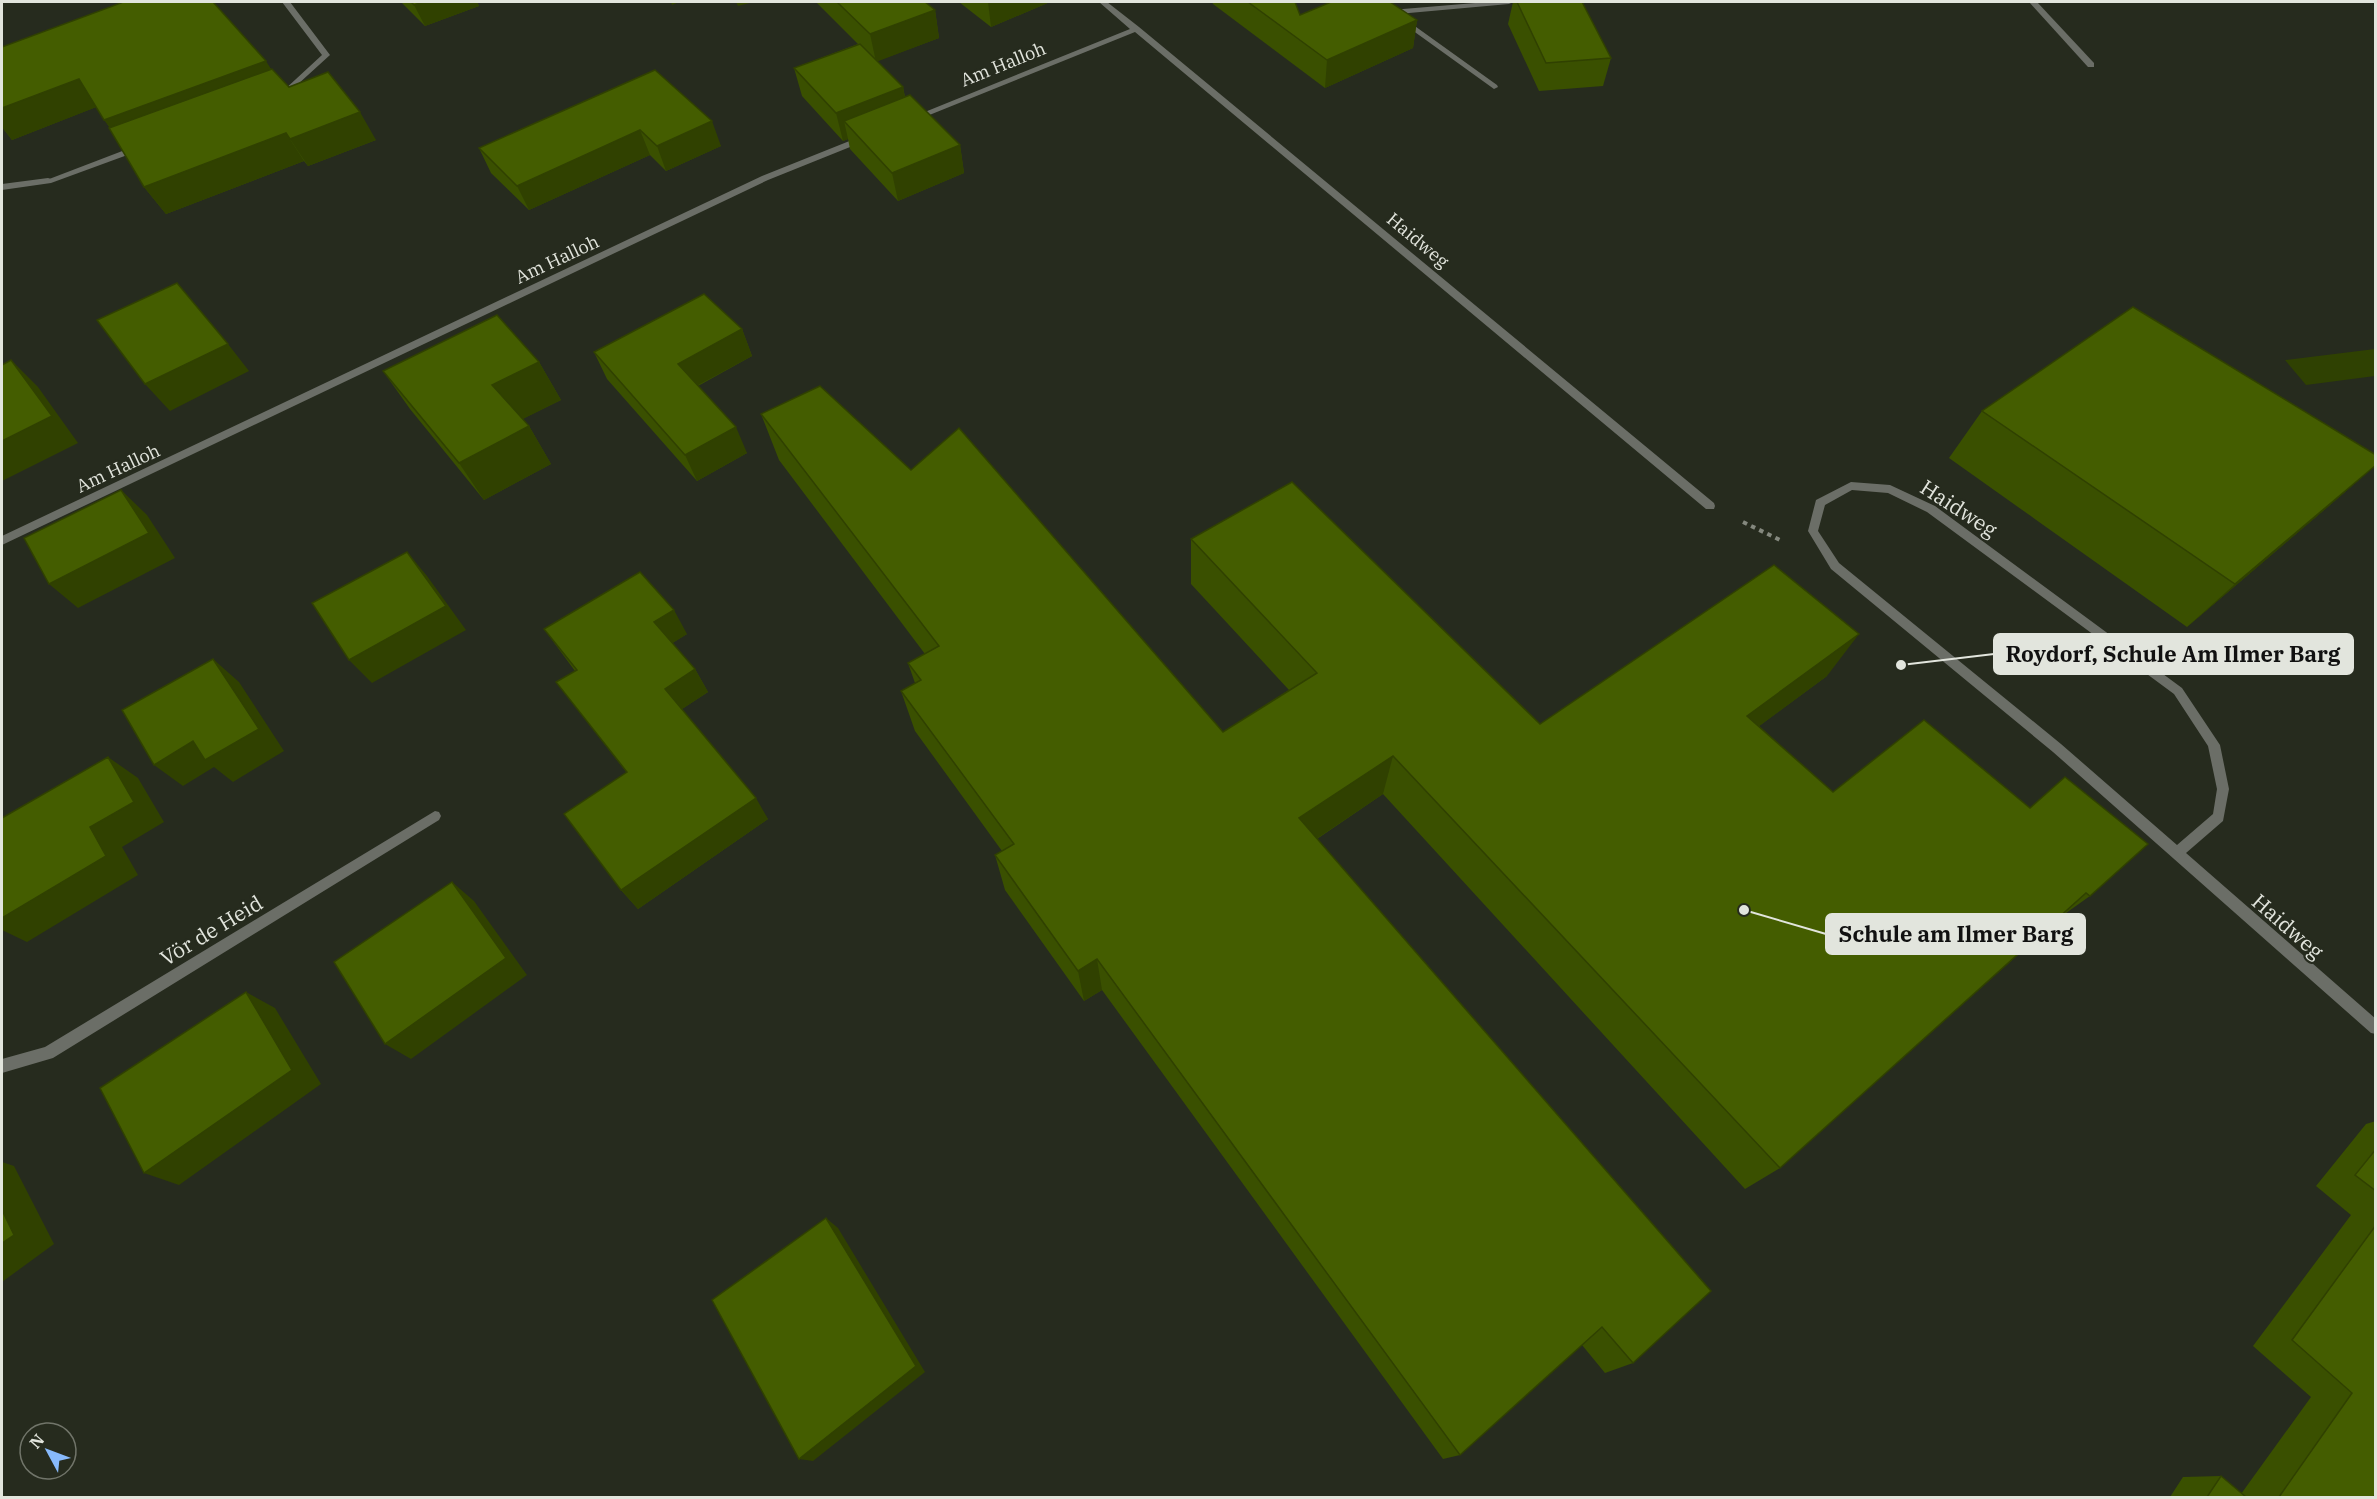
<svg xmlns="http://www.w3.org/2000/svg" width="2377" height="1499" font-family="'IBM Plex Serif',serif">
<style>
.green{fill:#2f4102}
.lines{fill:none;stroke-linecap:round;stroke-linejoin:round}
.path{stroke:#84887e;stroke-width:4;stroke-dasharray:4.5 4.5;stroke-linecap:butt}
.service{fill:#6b6e67;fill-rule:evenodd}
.minor{fill:#6b6e67;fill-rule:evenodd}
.wall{fill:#3a5000}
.shaded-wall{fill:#304100}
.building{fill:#445d00;stroke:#304100;stroke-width:1.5}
.labels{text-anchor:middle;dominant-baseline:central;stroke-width:4.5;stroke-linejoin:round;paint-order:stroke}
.far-street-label{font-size:18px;fill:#e2e5dd;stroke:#262b1e}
.street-label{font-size:21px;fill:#e2e5dd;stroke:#262b1e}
.leader{fill:none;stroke:#e2e5dd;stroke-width:2}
.callout-dot{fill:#e2e5dd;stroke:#262b1e;stroke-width:2}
.callout{fill:#e2e5dd;stroke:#e2e5dd;stroke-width:2}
.callout-label{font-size:22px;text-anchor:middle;font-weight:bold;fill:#111}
</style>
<rect width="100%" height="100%" fill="#262b1e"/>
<polygon class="green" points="2375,349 2375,376 2306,385 2285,360"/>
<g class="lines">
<polyline class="path" points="1743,522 1780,540"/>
<g class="service">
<polygon points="2029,2 2037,2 2094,63 2094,67 2088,67"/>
<polygon points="48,178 51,179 51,183 2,190 2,184"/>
</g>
<g class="minor">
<polygon points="282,2 290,2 330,55 286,95 283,95 283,91 322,55"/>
<polygon points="1099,2 1107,2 1139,27 1714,503 1715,506 1714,509 1706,509 1135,32 917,120 910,118 1130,29"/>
<polygon points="1487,2 1513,2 1509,4 1398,14 1497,85 1498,87 1494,89 1387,12 1391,10"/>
<polygon points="862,136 865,137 865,141 768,180 2,545 2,536 762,176"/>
<polygon points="138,145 142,148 141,150 51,183 45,183 44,181"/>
<path d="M1851,482L1890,485L1935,506L2182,688L2220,745L2229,789L2223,821L2186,853L2376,1019V1034L2371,1033L2053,752L1831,569L1808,531L1816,500ZM1852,490L1888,493L1927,512L2174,694L2208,746L2217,789L2213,814L2177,845L2061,744L1839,563L1818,531L1825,505Z"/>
<polygon points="435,811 439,812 441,816 439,820 53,1058 2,1073 2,1059 45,1047"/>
</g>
</g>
<g class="wall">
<polygon points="117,2 213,2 271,69 289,87 376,140 308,166 304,161 166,214 144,187 110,128 96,107 12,140 2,127 2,47 119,4"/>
<polygon points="401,2 477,2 479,6 425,26"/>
<polygon points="816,2 925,2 935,10 939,38 877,61 903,87 905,97 960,145 964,173 898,201 850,149 848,139 843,141 802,96 794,68 858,44"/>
<polygon points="959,2 1050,2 991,27"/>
<polygon points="1212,2 1295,2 1300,15 1417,20 1413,48 1325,88 1213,4"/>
<polygon points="1513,2 1582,2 1611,58 1603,86 1539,91 1508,24"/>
<polygon points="655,70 721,146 666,171 650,155 529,210 491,173 479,148"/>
<polygon points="742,329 752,356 698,386 747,453 697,481 607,379 594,352"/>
<polygon points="539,362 561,400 522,419 529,426 551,464 484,500 410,409 383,371"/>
<polygon points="1982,411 2376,465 2330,505 2187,627 1949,458"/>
<polygon points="761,414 911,470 1223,732 1289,690 1191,584 1191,539 1540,724 1827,676 1759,726 1833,792 1924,720 2090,896 2059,918 1780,1168 1745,1189 1383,794 1317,839 1633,1363 1605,1373 1582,1345 1460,1455 1443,1459 1102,990 1084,1001 1005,890 995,855 1002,851 915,731 901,691 915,683 908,663 925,654 779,460"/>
<polygon points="544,629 687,634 672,643 695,669 708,692 682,709 768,819 638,909 621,890 627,773 556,682 575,671"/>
<polygon points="2376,1121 2376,1494 2373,1497 2170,1497 2183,1477 2221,1476 2241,1494 2311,1397 2253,1346 2351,1215 2316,1186 2366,1124"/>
</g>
<g class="shaded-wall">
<polygon points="422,2 477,2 479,6 425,26 414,5"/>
<polygon points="671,2 679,2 672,5"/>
<polygon points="736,2 754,2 738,6"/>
<polygon points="988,2 1050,2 991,27"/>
<polygon points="935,10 939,38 876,62 870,34"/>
<polygon points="1417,20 1413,48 1325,88 1327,60"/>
<polygon points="266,61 283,88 125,147 104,120"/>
<polygon points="79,79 99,106 12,140 2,127 2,108"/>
<polygon points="903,87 908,115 844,121 848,139 843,141 836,113"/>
<polygon points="360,112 376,140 308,166 290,139"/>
<polygon points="712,121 721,146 666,171 657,146"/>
<polygon points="640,130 650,155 529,210 517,186"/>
<polygon points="286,133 304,161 166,214 144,187"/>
<polygon points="960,145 964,173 898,201 892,173"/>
<polygon points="742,329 752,356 689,390 678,364"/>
<polygon points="228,344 249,371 170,411 145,384"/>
<polygon points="11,360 38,387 78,443 2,481 2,441"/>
<polygon points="539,362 561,400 515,423 492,385"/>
<polygon points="529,426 551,464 484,500 459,463"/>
<polygon points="736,427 747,453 697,481 685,455"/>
<polygon points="2376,465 2330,505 2187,627 2235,584"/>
<polygon points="121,490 147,515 175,558 78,608 49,584"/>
<polygon points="407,552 427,576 466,630 372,683 349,660"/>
<polygon points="674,610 687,634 668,646 654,622"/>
<polygon points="1859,634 1827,676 1720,755 1747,716"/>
<polygon points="213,659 239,682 284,751 233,782 214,767 183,786 154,765"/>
<polygon points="695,669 708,692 679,711 665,689"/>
<polygon points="1393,756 1383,794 1294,854 1299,818"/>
<polygon points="108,757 138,778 164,822 122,847 138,875 27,942 2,930 2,918 90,827"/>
<polygon points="756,798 768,819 638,909 621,890"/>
<polygon points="452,882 474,901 527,975 411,1059 385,1044"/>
<polygon points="1097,959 1102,990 1084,1001 1078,971"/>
<polygon points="246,992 275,1008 321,1084 179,1185 144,1173"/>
<polygon points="2,1162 14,1166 54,1244 2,1282"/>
<polygon points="826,1218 838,1228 925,1372 813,1461 799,1459"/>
</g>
<g class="building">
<polygon points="120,2 213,2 266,61 104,120 79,79 2,108 2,47 121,3"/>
<polygon points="411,2 422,2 414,5"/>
<polygon points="837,2 925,2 935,10 870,34"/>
<polygon points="1248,2 1295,2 1300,15 1331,2 1390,2 1417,20 1327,60"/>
<polygon points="1517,2 1582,2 1611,58 1546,63"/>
<polygon points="860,44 903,87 836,113 794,68"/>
<polygon points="272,69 289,87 328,72 360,112 290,139 286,133 144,187 109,128"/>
<polygon points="655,70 712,121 657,146 640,130 517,186 479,148"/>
<polygon points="910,95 960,145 892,173 844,121"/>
<polygon points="177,283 228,344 145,384 97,320"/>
<polygon points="704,294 742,329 678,364 736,427 685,455 594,352"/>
<polygon points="2133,307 2376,455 2376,465 2235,584 1982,411"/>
<polygon points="497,315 539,362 492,385 529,426 459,463 383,371"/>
<polygon points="11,360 52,416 2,441 2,365"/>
<polygon points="820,386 911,470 959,428 1223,732 1317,673 1191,539 1292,482 1540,724 1774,565 1859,634 1747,716 1833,792 1924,720 2030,808 2065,777 2148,844 2090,896 2086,893 1780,1168 1393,756 1299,818 1711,1291 1633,1363 1602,1327 1460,1455 1097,959 1078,971 995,855 1014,844 901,691 921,680 908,663 939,646 761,414"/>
<polygon points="121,490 149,533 49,584 24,538"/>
<polygon points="407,552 446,606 349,660 312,603"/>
<polygon points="640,572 674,610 654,622 695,669 665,689 756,798 621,890 564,814 627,772 556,682 577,670 544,629"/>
<polygon points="213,659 259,729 205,760 193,741 154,765 122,710"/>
<polygon points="108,757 134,802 90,827 106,856 2,918 2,818"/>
<polygon points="452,882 506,958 385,1044 334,962"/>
<polygon points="246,992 292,1070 144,1173 100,1088"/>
<polygon points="2376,1149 2376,1191 2355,1175"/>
<polygon points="2,1210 14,1235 2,1243"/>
<polygon points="826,1218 916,1366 799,1459 712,1300"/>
<polygon points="2376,1225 2376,1494 2373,1497 2279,1497 2352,1393 2292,1340"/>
<polygon points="2221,1476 2246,1497 2207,1497"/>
</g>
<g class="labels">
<g class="far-street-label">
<text transform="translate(1003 64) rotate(-22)">Am Halloh</text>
<text transform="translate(1418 240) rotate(40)">Haidweg</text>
<text transform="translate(557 259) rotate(-25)">Am Halloh</text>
<text transform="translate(118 468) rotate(-25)">Am Halloh</text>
</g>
<g class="street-label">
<text transform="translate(1959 508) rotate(33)">Haidweg</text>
<text transform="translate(2288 926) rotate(41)">Haidweg</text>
<text transform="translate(211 930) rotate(-31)">Vör de Heid</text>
</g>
</g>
<path class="leader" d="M1901 665L1994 654M1744 910L1826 934"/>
<g class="callout-dot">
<circle cx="1901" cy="665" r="6"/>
<circle cx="1744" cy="910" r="6"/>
</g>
<g class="callout">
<rect x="1994" y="634" width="359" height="40" rx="6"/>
<rect x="1826" y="914" width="259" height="40" rx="6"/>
</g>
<g class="callout-label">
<text x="2173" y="662">Roydorf, Schule Am Ilmer Barg</text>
<text x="1956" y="942">Schule am Ilmer Barg</text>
</g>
<rect width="2377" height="1499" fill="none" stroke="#e2e5dd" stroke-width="6"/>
<g transform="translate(48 1451) rotate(311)"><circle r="28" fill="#262b1e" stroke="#71756a" stroke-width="1.5"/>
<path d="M0-4.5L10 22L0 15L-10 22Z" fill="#88bafc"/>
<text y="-9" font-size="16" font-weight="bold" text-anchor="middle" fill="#e2e5dd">N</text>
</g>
</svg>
